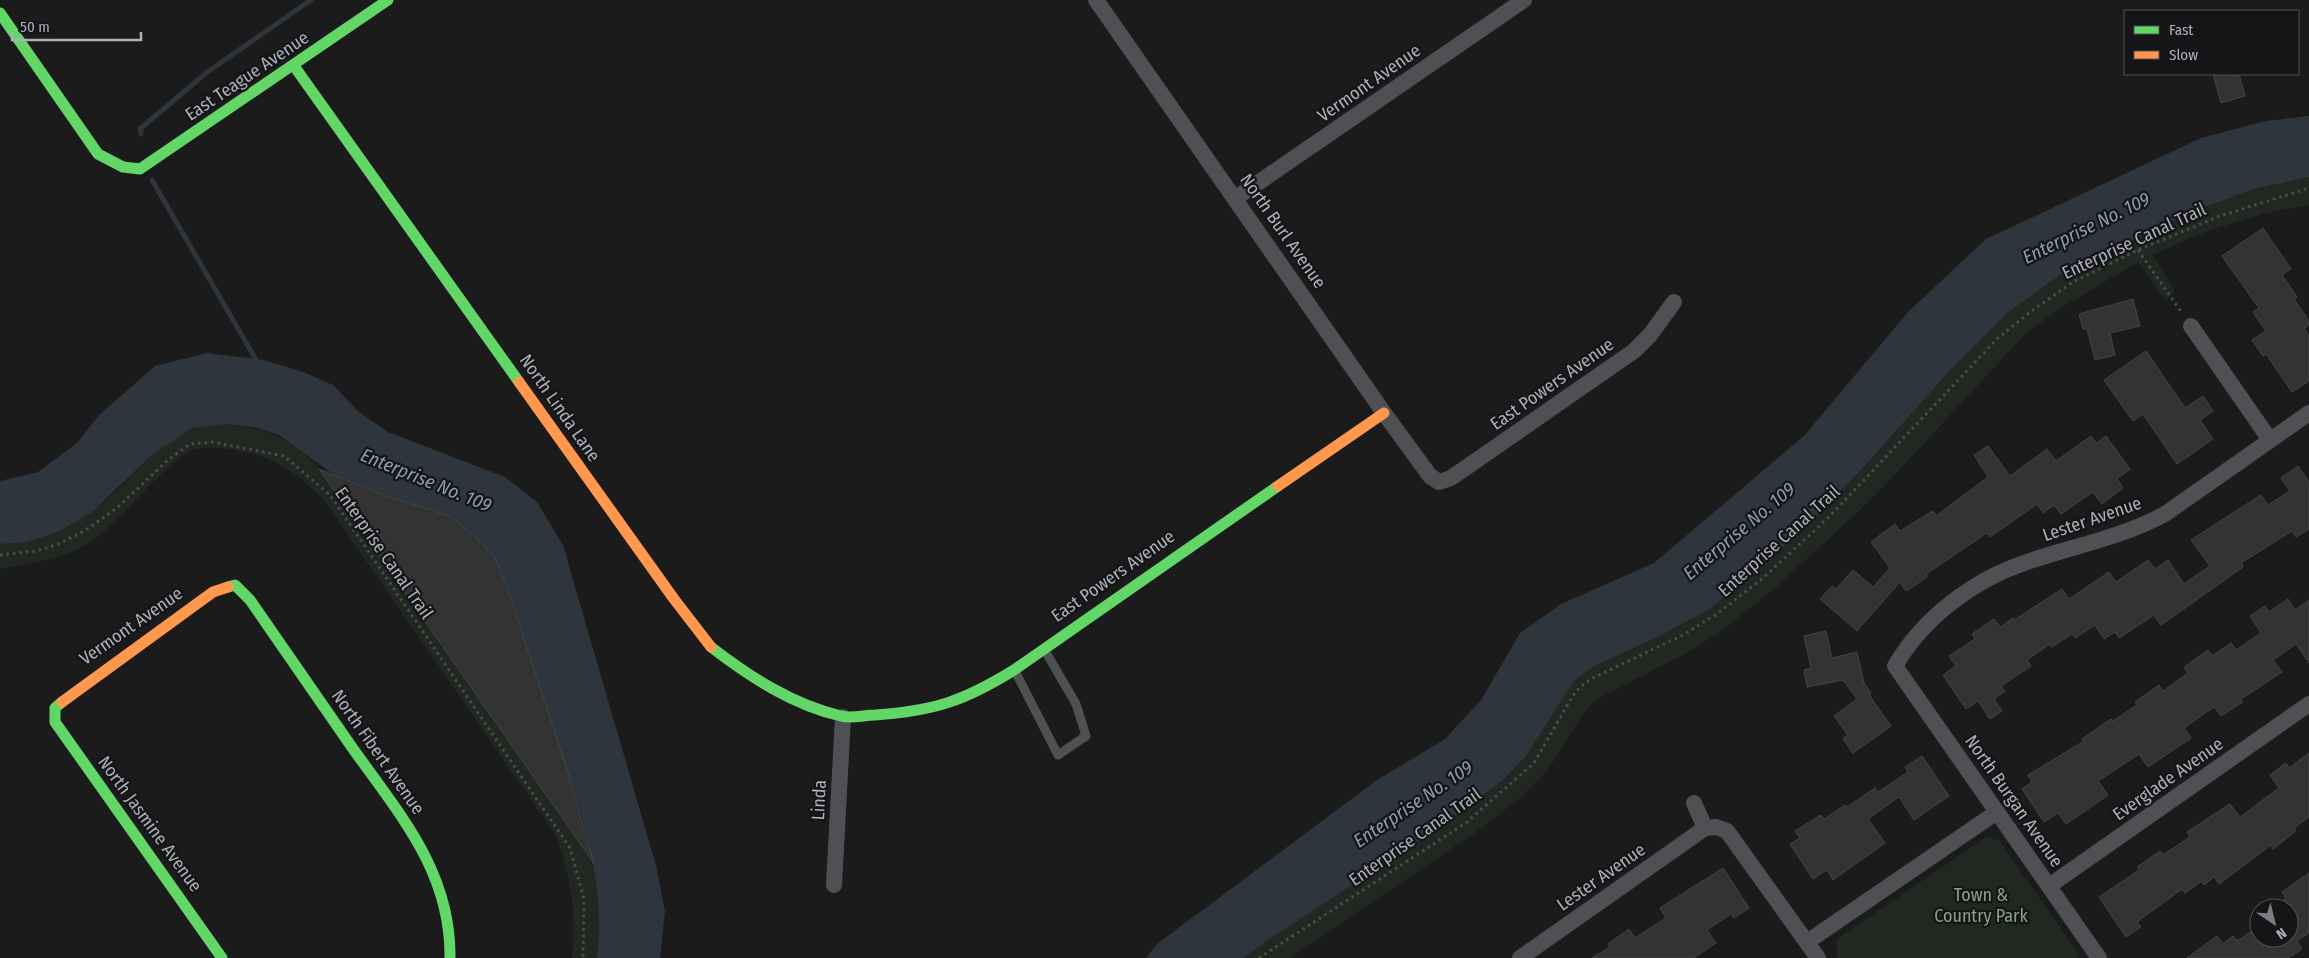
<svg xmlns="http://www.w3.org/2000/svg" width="2309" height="958" font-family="'Fira Sans Condensed',sans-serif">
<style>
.green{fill:#212822}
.water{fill:#2e353c}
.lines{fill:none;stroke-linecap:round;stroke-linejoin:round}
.stream{stroke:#2e353c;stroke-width:5}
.building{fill:#333;stroke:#434447}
.path{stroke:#4b4c4e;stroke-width:3;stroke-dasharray:2.5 4;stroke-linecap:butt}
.lane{stroke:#4f5053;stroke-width:9}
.street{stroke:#4f5053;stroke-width:16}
.fast{stroke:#63d668;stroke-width:11}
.slow{stroke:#ff974d;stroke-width:11}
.labels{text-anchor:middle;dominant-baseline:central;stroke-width:4.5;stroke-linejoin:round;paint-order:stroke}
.street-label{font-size:18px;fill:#adb1ba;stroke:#151517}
.park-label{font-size:18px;fill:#85a487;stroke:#151517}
.water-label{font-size:19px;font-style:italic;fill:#869eb3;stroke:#151517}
</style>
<rect width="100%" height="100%" fill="#1b1b1b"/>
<g class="green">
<polygon points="2309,177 2309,205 2262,214 2205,232 2152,255 2175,291 2166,301 2138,262 2061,308 2028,331 1903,466 1861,509 1775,588 1723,630 1690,651 1596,700 1583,714 1548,770 1520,798 1482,828 1290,958 1244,958 1558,704 1574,681 1596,665 1656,638 1708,610 1755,573 1811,521 1863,468 1953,367 2007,313 2059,276 2194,211 2254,189"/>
<path d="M226,424C268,429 283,435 315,463L595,867L601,930L597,958H572C577,916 570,877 557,837L326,503C304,478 278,458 244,452C227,448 204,444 188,452C177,458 167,468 159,476C134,500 114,528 84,546C60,560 27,563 0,569V544C60,539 90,517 132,475C146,461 173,435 192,428C201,424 216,425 226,424Z"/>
<polygon points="1986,837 1999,840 2080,956 2077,958 1837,958 1837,939"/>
</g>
<g class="water">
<polygon points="2309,116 2309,177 2254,189 2194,211 2059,276 2007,313 1953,367 1863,468 1811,521 1755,573 1708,610 1656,638 1596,665 1574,681 1526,756 1502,781 1421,840 1266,941 1244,958 1146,958 1157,944 1377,780 1445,739 1481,700 1520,633 1561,604 1654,563 1804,436 1908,312 1986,239 2201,138 2265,121"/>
<path d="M207,353L264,360L303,372L333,385L359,412L388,432L505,477L537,502L563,545L657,869L665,912L660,958H597C607,883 581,813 558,743C541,691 524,639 507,587L493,556L473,535L449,516L384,495L334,475L279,435L254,427L226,424L192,428L152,455L92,512L60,531L27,542L0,544V481L38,472L77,443L99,415L155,366Z"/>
</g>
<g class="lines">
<g class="stream">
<polyline points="141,134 140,129 206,73 311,0"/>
<polyline points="152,180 255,358 256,366"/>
</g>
</g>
<g class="building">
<polygon points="2213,74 2239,74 2245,96 2221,103"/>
<polygon points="2263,228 2291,269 2282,275 2297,297 2294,299 2309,321 2309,325 2304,328 2309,336 2309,381 2292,392 2266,354 2263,356 2252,340 2266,331 2253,312 2259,308 2222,256"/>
<polygon points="2133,299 2140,326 2110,333 2115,355 2095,360 2087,329 2083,329 2079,314"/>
<polygon points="2146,351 2185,408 2203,396 2213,411 2200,420 2213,439 2177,464 2143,414 2133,421 2104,380"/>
<polygon points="2091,436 2096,443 2106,436 2130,469 2117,479 2123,488 2102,504 2093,492 2061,514 2054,505 2043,513 2037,504 1990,537 1987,533 1926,574 1927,577 1906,591 1900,582 1857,631 1820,599 1832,586 1836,589 1853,570 1873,587 1890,568 1871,542 1895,524 1900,531 1933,511 1936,516 1988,477 1974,455 1988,446 2010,476 2047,449 2056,461"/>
<polygon points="2298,466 2309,482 2309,529 2296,537 2292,531 2241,563 2243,567 2161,625 2154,615 2119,638 2115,632 2104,639 2095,625 2075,638 2072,634 2052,647 2050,644 2027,660 2031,666 2001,686 2005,691 1994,699 2002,711 1990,719 1978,701 1966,709 1943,675 1956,666 1949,656 1975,639 1972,634 1994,619 2000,627 2013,618 2014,620 2062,589 2069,599 2109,572 2116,582 2148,560 2155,569 2168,560 2184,584 2210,566 2191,540 2261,495 2268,505 2290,491 2281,478"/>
<polygon points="319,469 384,495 449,516 473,535 494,556 507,587 566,766 594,864"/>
<polygon points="2288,599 2295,610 2309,600 2309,663 2296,644 2273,660 2282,672 2241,699 2243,702 2221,716 2214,707 2201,716 2184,728 2191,738 2148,767 2139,754 2098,781 2108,795 2066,824 2058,813 2044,822 2022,789 2032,782 2028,775 2084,741 2082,739 2111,719 2113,721 2137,705 2135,702 2159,685 2163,691 2188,673 2184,667 2208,650 2212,656 2231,643 2236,650 2261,633 2250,616 2265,606 2269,612"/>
<polygon points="1826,631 1832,658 1857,652 1864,683 1871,693 1869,695 1891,726 1853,753 1843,739 1848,735 1834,716 1857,699 1843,680 1807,687 1804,670 1811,668 1804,636"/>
<polygon points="2309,753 2309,817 2294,828 2296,831 2273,849 2271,845 2219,884 2214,877 2204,885 2202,881 2185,893 2182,889 2137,922 2141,927 2126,937 2099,897 2139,870 2137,867 2160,851 2163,855 2190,837 2187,832 2230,804 2240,817 2279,788 2270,775 2286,763 2289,768"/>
<polygon points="1922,756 1949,796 1914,820 1899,797 1868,819 1885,843 1833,880 1827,870 1813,879 1790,844 1800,838 1795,831 1821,815 1824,819 1845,805 1847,807 1875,788 1878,792 1908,772 1905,767"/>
<polygon points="1723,868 1749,908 1734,918 1731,914 1707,930 1716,943 1694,958 1592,958 1610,947 1608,944 1629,929 1635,938 1666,918 1660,908"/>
<polygon points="2309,873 2309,933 2297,941 2302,949 2288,958 2187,958 2217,936 2223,944 2233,936 2237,941 2259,926 2259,938 2289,938 2289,908 2272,908 2286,898 2282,892"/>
</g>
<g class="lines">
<g class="path">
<polyline points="2138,250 2182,313"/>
<polyline points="0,555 36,551 56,545 86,530 118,507 168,460 190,444 212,442 284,456 330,495 570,848 584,899 583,958"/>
<polyline points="1259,958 1467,822 1534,763 1572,697 1581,686 1593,678 1683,635 1717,614 1763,578 1828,518 1997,339 2030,312 2073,282 2138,250 2220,216 2309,188"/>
</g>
<polyline class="lane" points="1015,671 1058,755 1086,736 1076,704 1044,649"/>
<g class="street">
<polyline points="1096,0 1384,413 1430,476 1439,482 1451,478 1634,351 1650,335 1674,302"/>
<polyline points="1236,198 1524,0"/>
<polyline points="2191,326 2270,440"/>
<polyline points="1694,803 1705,828 1716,827 1727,831 1818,958"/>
<polyline points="834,885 843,717"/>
<polyline points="2049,886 2309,704"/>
<polyline points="1807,942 1997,812"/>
<polyline points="1520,958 1705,828"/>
<path d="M2099,958L1895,666C1923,618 1972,581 2024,563C2072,546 2121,538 2165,514L2309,413"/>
</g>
<g class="fast">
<polyline points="0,13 98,154 123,167 140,169 388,0"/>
<polyline points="294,66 519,382"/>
<path d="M228,587L235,585L250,600C283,648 316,695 349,743C397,812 451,869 450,958"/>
<path d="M711,647C750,677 793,705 841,716C851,719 865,715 875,715C934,711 964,701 1014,670L1278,486"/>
<polyline points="62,702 55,708 55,722 222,958"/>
</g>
<g class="slow">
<polyline points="519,382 674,599 711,647"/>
<polyline points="1278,486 1384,413"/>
<polyline points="62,702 213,592 228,587"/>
</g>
</g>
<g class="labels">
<g class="street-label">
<text transform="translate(247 76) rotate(-34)">East Teague Avenue</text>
<text transform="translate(1369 83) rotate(-35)">Vermont Avenue</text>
<text transform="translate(1283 231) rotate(55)">North Burl Avenue</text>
<text transform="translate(2134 241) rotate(-25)">Enterprise Canal Trail</text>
<text transform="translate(1552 384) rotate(-35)">East Powers Avenue</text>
<text transform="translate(560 408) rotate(55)">North Linda Lane</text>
<text transform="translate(2092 519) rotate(-19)">Lester Avenue</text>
<text transform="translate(1779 541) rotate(-42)">Enterprise Canal Trail</text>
<text transform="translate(384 553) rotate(55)">Enterprise Canal Trail</text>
<text transform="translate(1113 576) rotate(-35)">East Powers Avenue</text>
<text transform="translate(131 626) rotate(-35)">Vermont Avenue</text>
<text transform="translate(378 752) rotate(55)">North Fibert Avenue</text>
<text transform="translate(2168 779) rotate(-35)">Everglade Avenue</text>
<text transform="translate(819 800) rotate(-87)">Linda</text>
<text transform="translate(2014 801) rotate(55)">North Burgan Avenue</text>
<text transform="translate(150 824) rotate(54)">North Jasmine Avenue</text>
<text transform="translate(1415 837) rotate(-35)">Enterprise Canal Trail</text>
<text transform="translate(1601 877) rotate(-35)">Lester Avenue</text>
</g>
<g class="park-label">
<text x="1981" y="895">Town &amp;<tspan x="1981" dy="21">Country Park</tspan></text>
</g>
<g class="water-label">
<text transform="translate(2086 228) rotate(-26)">Enterprise No. 109</text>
<text transform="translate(426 480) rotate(22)">Enterprise No. 109</text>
<text transform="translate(1739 531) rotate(-40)">Enterprise No. 109</text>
<text transform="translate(1413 804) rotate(-34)">Enterprise No. 109</text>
</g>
</g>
<rect x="2124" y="10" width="175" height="65" fill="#151517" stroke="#525358"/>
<rect x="2134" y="26" width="25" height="8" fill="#63d668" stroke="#525358"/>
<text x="2169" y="35" font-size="15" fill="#adb1ba">Fast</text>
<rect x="2134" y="51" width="25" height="8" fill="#ff974d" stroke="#525358"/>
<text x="2169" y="60" font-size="15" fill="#adb1ba">Slow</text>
<g transform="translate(2274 923) rotate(145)"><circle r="24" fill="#151517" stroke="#525358"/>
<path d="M0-4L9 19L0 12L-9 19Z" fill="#7a7c82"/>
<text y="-8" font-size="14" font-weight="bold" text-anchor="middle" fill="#adb1ba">N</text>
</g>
<path d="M12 32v8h129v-8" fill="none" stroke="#adb1ba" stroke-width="2.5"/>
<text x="20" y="32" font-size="15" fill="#adb1ba" stroke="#151517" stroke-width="4" paint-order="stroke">50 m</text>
</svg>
